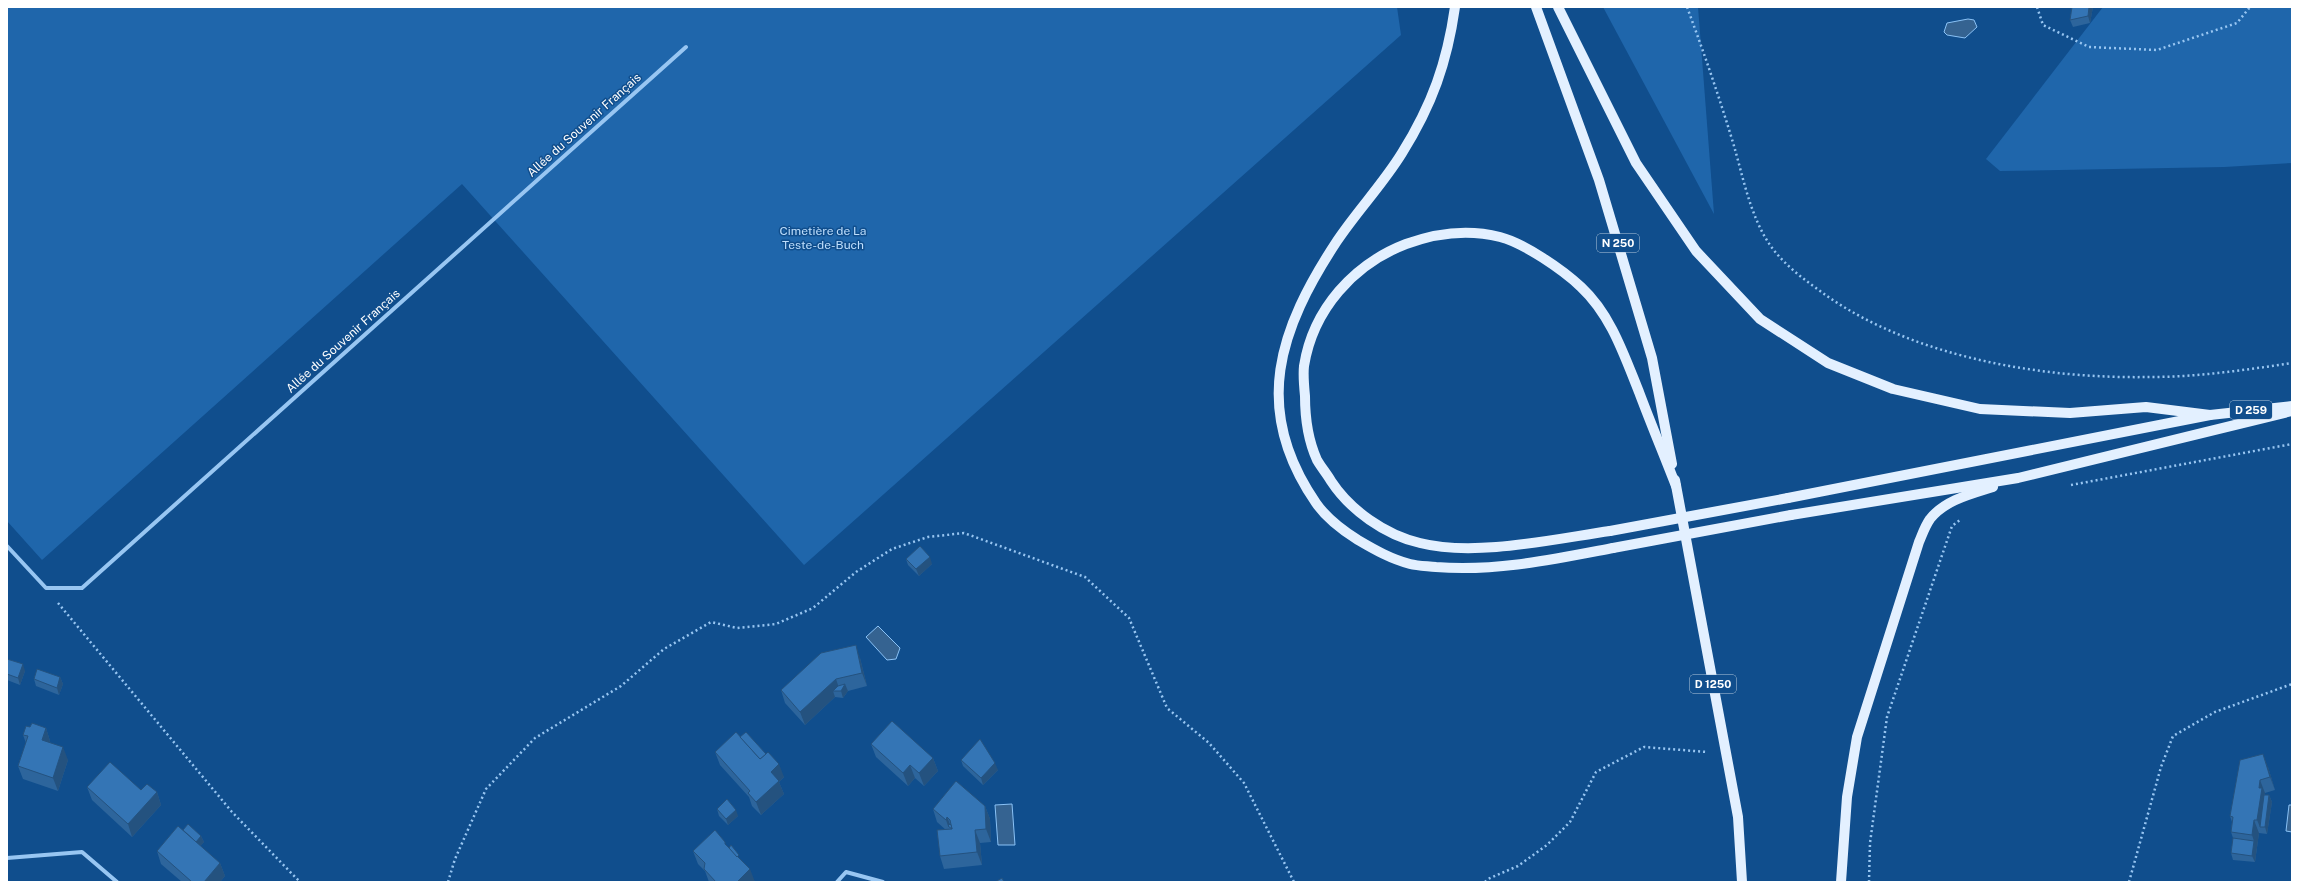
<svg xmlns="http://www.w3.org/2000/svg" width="2299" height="889" font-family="'Public Sans',sans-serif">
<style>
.green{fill:#1f66ab}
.water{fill:#356391;stroke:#8ac2f6}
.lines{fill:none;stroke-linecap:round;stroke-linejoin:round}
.path{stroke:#98c6f2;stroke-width:2.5;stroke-dasharray:2 3;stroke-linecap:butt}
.minor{stroke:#98c6f2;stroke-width:4}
.primary{stroke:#e3f0ff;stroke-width:10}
.primary-bridge{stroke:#e3f0ff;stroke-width:10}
.wall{fill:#2d659c}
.shaded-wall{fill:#24527f}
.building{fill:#3475b5;stroke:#24527f}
.labels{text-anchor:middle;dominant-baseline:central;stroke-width:3;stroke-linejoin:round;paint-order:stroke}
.shield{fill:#104e8d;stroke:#b7cadd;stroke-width:1}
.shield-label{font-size:11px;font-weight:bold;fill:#fff}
.street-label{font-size:12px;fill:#fff;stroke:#104e8d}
.park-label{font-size:12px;fill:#bfdffd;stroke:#104e8d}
</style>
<rect width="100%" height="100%" fill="#104e8d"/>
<g class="green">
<polygon points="7,7 1397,7 1401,35 804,565 462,184 42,560 7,521"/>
<polygon points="1603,7 1698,7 1714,214"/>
<polygon points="2103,7 2292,7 2292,163 2224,167 2000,171 1986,159"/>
</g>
<g class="water">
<polygon points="1968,19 1974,20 1977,27 1965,38 1947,35 1944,32 1947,23"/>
<polygon points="878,626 900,648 896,659 887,660 866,637"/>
<polygon points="1012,804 1015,845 998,845 995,805"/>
<polygon points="2289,805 2292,805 2292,832 2286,831"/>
</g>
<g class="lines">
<g class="path">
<path d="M1687,7C1704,53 1720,99 1734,146C1743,177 1750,214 1768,242C1782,264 1806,281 1827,296C1916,358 2044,379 2150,377C2198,377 2245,370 2292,363"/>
<polyline points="2037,7 2043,25 2089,47 2157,50 2237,23 2250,7"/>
<polyline points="2071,485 2292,444"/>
<polyline points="58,603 232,812 300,882"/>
<polyline points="448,882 455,859 486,789 535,738 621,686 664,649 711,622 737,628 776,624 813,608 856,572 892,549 928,537 964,533 1085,577 1129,618 1167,708 1209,743 1244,783 1294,882"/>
<polyline points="1485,882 1488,879 1518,866 1547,845 1570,822 1596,772 1644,747 1707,752"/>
<polyline points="1869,882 1870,843 1887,717 1952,526 1960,520"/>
<polyline points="2129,882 2161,767 2173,736 2215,712 2292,684"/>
</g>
<g class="minor">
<polyline points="7,546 46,588 82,588 686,47"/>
<polyline points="7,858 82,852 117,882"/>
<polyline points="837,882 846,872 883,882"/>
</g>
<g class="primary">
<path d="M1455,7C1447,63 1432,105 1402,153C1383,184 1357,211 1337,241C1279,329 1251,409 1316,503C1327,519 1342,530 1358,540C1375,550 1391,559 1410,564C1418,566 1427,566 1436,567C1495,572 1555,559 1613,548"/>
<polyline points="1536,7 1599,180 1652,358 1672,464"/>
<polyline points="1558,7 1636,163 1696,251 1760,319 1828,363 1893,389 1980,409 2070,413 2146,407 2210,415"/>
<polyline points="1675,480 1738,817 1742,882"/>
<polyline points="1788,498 2210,415 2292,406"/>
<polyline points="1791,515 2018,478 2292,411"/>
<path d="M1610,531C1554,539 1475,557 1420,543C1385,535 1350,510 1331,481C1327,474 1321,467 1317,460C1308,440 1305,417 1305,396C1304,386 1303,375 1304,366C1313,309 1354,264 1406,244C1436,233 1469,229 1500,237C1524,243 1563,270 1581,287C1611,315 1624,355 1639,392C1651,424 1664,455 1676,486"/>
<path d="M1841,882L1847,797L1857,737L1919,542C1922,535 1925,526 1930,519C1945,500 1971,494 1993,487"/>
</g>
<g class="primary-bridge">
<polyline points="1610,531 1788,498"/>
<polyline points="1613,548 1791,515"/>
</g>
</g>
<g class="wall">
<polygon points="2072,7 2093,7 2090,23 2073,27 2070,20"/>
<polygon points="906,559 932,564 919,576 908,565"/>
<polygon points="860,658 867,686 848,691 843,698 835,697 805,725 785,703 781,690"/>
<polygon points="7,659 25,671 20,685 7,680"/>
<polygon points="60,677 63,684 59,695 36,686 34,679"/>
<polygon points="30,727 46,728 50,741 50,743 68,760 58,791 23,779 18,766 26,743 23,735"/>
<polygon points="740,737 784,777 779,782 784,794 761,815 752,806 749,797 720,765 715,752"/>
<polygon points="871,744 933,758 938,771 924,786 915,778 908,786 876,757"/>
<polygon points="961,760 998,770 983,785 963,766"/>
<polygon points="2268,767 2275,790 2265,793 2265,795 2269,795 2272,802 2267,834 2259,833 2255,862 2233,860 2231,853 2233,838 2231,832 2232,822 2230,816"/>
<polygon points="87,787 157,792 161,805 132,837 92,800"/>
<polygon points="985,806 990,819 991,842 980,843 982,865 944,869 940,856 946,830 937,822 933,809"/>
<polygon points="717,809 738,816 728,825 719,816"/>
<polygon points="183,830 201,836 204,842 200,846 220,863 225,876 220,882 182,882 161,864 157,851"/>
<polygon points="727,846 741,860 755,882 709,882 705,871 698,864 693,851"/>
</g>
<g class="shaded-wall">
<polygon points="2089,7 2093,7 2090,23 2088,16"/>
<polygon points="930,557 932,564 919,576 916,569"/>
<polygon points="856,645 860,658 867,686 862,673"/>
<polygon points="23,664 25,671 20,685 18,678"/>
<polygon points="60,677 63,684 59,695 57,688"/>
<polygon points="836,679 840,691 833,691 835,697 805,725 800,712"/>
<polygon points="845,684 848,691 843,698 841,691"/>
<polygon points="46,728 50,741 46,753 42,740"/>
<polygon points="63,747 68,760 58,791 53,778"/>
<polygon points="2263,754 2268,767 2275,790 2270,777"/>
<polygon points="933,758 938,771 924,786 919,773"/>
<polygon points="995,763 998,770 983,785 981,778"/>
<polygon points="779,764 784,777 779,782 784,794 761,815 756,802 771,772"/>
<polygon points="910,765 915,778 908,786 903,773"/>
<polygon points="2260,780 2265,793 2260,827 2257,820 2259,788"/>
<polygon points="157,792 161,805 132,837 128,824"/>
<polygon points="2269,795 2272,802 2267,834 2265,827"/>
<polygon points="985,806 990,819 991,842 986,829"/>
<polygon points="736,810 738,816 728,825 726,819"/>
<polygon points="947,817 952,829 948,826 946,820"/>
<polygon points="2254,820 2259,833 2255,862 2252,856 2254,841 2252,835"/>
<polygon points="975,830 980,843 982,865 977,852"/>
<polygon points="201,836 204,842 196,851 194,844"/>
<polygon points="220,863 225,876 220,882 204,882"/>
<polygon points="750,869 755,882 737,882"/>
</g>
<g class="building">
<polygon points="2072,7 2089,7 2088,16 2070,20"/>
<polygon points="920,546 930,557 916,569 906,559"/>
<polygon points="856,645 862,673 836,679 800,712 781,690 821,653"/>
<polygon points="7,659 23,664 18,678 7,674"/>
<polygon points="37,669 60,677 57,688 34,679"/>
<polygon points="845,684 841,691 833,691 838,686"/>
<polygon points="892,721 933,758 919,773 910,765 903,773 871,744"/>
<polygon points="32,723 46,728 42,740 63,747 53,778 18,766 28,736 23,735 26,726 30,727"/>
<polygon points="736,732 760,759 768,752 779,764 771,772 779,781 756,802 748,793 750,791 715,752"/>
<polygon points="746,732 766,754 760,759 740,737"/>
<polygon points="980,739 995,763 981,778 961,760"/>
<polygon points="2263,754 2270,777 2260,780 2259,788 2262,788 2257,820 2254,820 2252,835 2231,832 2233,817 2230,816 2240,760"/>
<polygon points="110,762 141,790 147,784 157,792 128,824 87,787"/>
<polygon points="956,781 985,806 986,829 975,830 977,852 940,856 937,830 952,829 950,820 947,817 946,820 933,809"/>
<polygon points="2264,795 2269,795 2265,827 2260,827"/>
<polygon points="727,799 736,810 726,819 717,809"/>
<polygon points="188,824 201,836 196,842 183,830"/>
<polygon points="950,824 951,825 952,829 948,826"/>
<polygon points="178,826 220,863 204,882 192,882 157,851"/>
<polygon points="715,830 725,842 725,844 750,869 737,882 716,882 704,869 705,863 693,851"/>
<polygon points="2233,838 2254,841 2252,856 2231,853"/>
<polygon points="731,845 739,855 737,857 729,848"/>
<polygon points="1002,878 1004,882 995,882"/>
</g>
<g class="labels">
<g class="shield">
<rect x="1597" y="234" width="42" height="18" rx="3"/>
<rect x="2230" y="401" width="42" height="18" rx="3"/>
<rect x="1690" y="675" width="46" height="18" rx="3"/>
</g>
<g class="shield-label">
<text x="1618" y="243">N 250</text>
<text x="2251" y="410">D 259</text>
<text x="1713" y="684">D 1250</text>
</g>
<g class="street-label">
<text transform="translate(584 125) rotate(-42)">Allée du Souvenir Français</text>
<text transform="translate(343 341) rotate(-42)">Allée du Souvenir Français</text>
</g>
<g class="park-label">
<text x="823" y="231">Cimetière de La<tspan x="823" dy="14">Teste-de-Buch</tspan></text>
</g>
</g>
<rect width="2299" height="889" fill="none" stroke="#ffffff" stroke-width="16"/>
</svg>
